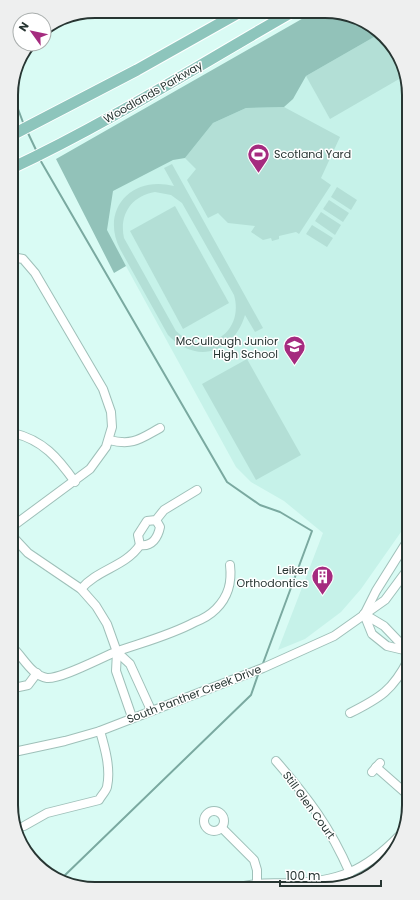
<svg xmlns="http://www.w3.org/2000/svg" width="420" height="900" font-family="Poppins,sans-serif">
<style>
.built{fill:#c6f2e9}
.green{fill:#b3dfd6;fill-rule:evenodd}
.forest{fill:#92c2b9}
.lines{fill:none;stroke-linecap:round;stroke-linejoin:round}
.stream{stroke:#7aa9a0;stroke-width:2}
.minor-casing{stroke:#9fc0b9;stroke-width:10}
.major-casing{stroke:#fff;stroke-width:13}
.minor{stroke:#fff;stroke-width:8}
.major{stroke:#8dc5bc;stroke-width:11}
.labels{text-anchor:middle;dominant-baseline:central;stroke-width:3;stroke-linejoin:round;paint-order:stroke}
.street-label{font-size:11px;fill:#273532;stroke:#fff}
.poi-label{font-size:11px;fill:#273532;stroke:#fff;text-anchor:end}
.rim{fill:none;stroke:#273532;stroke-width:2}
</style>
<rect width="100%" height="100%" fill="#d9fbf4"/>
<polygon class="built" points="341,13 381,32 406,73 408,522 361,589 341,612 305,639 278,650 323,533 284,501 251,482 236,467 69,162"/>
<g class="green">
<polygon points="381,33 406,75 330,119 306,76"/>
<polygon points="284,107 340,137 321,178 331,185 299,234 296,232 279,236 279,239 272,241 271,238 263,240 251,232 255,226 228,223 218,213 208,218 187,180 196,169 185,158 213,123 246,108"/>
<path d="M172,164L263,328L255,332L245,315C234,353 196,365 168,335L120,249C100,209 132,175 174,186L164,168ZM155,192L171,195L182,203L234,295C245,333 204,359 176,331L124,238C119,215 131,196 155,192Z"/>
<polygon points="337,187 357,200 351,210 331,197"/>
<polygon points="329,200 349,213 343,222 323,209"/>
<polygon points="175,206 229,303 183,329 130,231"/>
<polygon points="321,212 341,225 335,235 315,221"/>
<polygon points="312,225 333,238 327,247 306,234"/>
<polygon points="247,359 301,455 256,480 202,384"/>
</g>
<polygon class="forest" points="314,12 341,13 381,33 306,76 293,99 284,107 246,108 213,123 185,158 173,160 113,191 107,230 126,266 114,273 56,159"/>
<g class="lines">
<g class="stream">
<polyline points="12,93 24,125"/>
<polyline points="27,131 37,152"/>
<polyline points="39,158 227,482 260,505 280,512 312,531 262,666"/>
<polyline points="61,879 251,695 259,672"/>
</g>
<defs>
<g id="minor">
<polyline points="135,13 136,11"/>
<polyline points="12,257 23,259 35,273 103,389 111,412 112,427 106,447 90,469 13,526"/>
<path d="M13,433C43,440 58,458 75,482"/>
<path d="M109,440C133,446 140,439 160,428"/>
<path d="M156,520L160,527C158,537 152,547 140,545L138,535L147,521L156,520L164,510L197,490"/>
<polyline points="13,537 28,553 81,589 96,606 107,624 117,652 116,671 132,717"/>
<path d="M81,589C98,569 125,567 140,545"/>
<polyline points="365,613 376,591 408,540"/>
<polyline points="364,614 372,634 387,646 408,651"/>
<polyline points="364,614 384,626 406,649"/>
<path d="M13,648C23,657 32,676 47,678C62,679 102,657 118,651C144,642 171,635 195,622C203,619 210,615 216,609C229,596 232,582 230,565"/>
<polyline points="117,652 130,664 151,710"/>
<polyline points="14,688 28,685 37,673"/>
<path d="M350,713C380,698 393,690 408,660"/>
<polyline points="14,752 65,741 100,731 263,668 334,636 385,600 408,569"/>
<path d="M276,761C308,798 330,827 350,873"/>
<polyline points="376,767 409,796"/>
<polyline points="372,772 380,763"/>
<circle cx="214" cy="821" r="10"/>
<path d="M24,826L47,813L99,800C101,796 106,791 107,787C111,769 105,748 100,731"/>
<polyline points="222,828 254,860 257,870 257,883"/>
<path d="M240,887C256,882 273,884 289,883C338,882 365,871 399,836"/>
</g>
<g id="major">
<polyline points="12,135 137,70 240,12"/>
<path d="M12,168C108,123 199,65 292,12"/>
</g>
</defs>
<use href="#minor" class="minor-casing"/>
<use href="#major" class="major-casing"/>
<use href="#minor" class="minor"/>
<use href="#major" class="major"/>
</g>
<defs>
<symbol id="stadium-pin" viewBox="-11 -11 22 30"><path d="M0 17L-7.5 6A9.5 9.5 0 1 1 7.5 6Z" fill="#a52b7f" stroke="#fff"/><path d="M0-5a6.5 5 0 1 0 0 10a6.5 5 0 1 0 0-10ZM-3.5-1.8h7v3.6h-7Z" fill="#fff"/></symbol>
<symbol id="school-pin" viewBox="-11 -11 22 30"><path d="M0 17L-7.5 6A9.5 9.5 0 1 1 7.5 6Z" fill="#a52b7f" stroke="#fff"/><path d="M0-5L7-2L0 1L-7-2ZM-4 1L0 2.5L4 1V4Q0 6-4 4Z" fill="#fff"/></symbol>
<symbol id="building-pin" viewBox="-11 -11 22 30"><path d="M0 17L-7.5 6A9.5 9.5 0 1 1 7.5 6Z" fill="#a52b7f" stroke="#fff"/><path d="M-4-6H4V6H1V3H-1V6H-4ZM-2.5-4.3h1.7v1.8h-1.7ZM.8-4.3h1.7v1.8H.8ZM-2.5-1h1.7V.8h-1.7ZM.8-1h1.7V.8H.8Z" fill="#fff"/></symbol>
</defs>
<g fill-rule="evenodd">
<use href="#stadium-pin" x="246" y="142" width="25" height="34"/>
<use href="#school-pin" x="282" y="334" width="25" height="34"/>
<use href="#building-pin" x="310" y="564" width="25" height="34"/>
</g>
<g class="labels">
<g class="street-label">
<text transform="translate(153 92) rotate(-30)">Woodlands Parkway</text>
<text transform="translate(194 694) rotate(-21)">South Panther Creek Drive</text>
<text transform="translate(309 805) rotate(54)">Still Glen Court</text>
</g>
<g class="poi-label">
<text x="274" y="154" text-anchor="start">Scotland Yard</text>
<text x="278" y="341">McCullough Junior<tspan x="278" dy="13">High School</tspan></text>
<text x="308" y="570">Leiker<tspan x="308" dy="13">Orthodontics</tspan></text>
</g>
</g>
<path d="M0 0H420V900H0ZM95 18H325A77 77 0 0 1 402 95V805A77 77 0 0 1 325 882H95A77 77 0 0 1 18 805V95A77 77 0 0 1 95 18Z" fill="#eeefef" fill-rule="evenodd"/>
<path class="rim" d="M95 18H325A77 77 0 0 1 402 95V805A77 77 0 0 1 325 882H95A77 77 0 0 1 18 805V95A77 77 0 0 1 95 18Z"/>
<g transform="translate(32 32) rotate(303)"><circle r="19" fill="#ffffff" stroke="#a9aead"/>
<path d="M0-3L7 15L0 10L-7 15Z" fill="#a52b7f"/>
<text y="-6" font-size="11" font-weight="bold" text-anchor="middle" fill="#273532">N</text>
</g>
<path d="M280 880v6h101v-6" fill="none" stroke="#273532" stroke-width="2"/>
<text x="286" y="880" font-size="12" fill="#273532" stroke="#ffffff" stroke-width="3" paint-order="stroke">100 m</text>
</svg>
